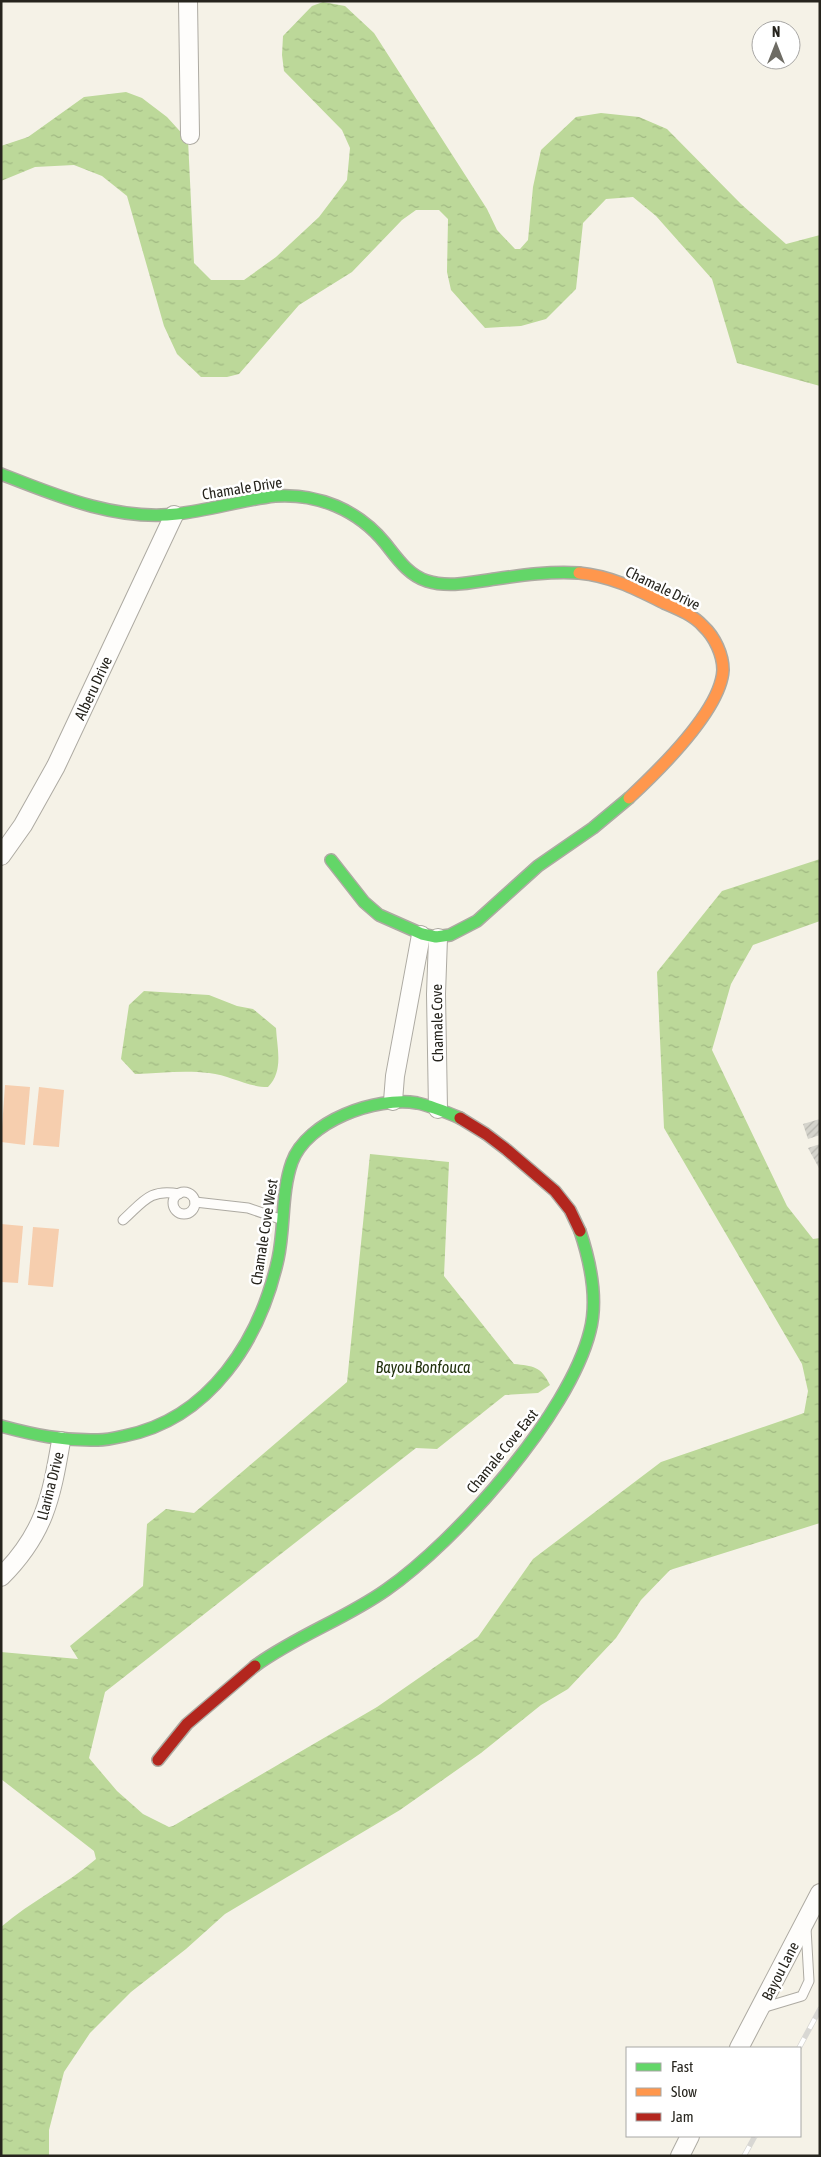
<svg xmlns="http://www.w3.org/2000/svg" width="821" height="2157" font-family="'Asap Condensed',sans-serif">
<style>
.garden{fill:#f6ceae}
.water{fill:url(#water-ripples)}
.building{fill:url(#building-hatch)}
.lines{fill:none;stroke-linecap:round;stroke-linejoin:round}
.lane-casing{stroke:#adaaa2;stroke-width:11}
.street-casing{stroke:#adaaa2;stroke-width:20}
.fast-casing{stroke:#adaaa2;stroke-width:14}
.slow-casing{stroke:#adaaa2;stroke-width:14}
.jam-casing{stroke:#adaaa2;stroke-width:14}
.lane{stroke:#fefdfb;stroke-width:9}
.street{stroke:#fefdfb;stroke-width:18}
.fast{stroke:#63d668;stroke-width:11}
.slow{stroke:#ff974d;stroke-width:11}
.jam{stroke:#b3261e;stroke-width:11}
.rail-casing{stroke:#d8d7d3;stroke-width:5.5}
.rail{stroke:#fff;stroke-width:4;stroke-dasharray:11;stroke-linecap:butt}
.labels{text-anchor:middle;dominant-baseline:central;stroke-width:5;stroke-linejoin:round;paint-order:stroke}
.street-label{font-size:15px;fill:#26241d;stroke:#fff}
.water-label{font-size:16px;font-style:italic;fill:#20300c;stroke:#fff}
</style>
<defs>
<pattern id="water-ripples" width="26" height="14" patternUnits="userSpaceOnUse" patternTransform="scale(1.25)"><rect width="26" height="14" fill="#bcd899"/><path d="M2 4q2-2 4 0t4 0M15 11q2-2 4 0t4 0" fill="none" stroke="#a1b983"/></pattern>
<pattern id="building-hatch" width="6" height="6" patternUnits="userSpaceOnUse" patternTransform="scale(1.25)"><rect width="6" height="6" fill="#d5d4cc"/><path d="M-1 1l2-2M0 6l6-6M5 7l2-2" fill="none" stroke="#b7b6af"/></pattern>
</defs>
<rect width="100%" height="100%" fill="#f5f2e7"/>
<g class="garden">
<polygon points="5,1085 30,1087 25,1145 1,1142"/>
<polygon points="39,1087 64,1090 59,1147 33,1145"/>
<polygon points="1,1224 23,1226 18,1283 1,1282"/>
<polygon points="33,1227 59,1229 53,1287 28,1285"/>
</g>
<g class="water">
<polygon points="323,2 345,6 374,33 487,209 497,230 515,249 520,249 528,240 533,187 541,150 576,117 601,113 639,117 667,129 741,204 786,244 820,235 820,386 737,363 712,279 656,216 633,197 606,199 583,223 576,289 546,319 521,326 485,328 451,290 447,272 448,219 439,210 416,210 402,220 352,272 299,305 239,374 227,377 201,377 177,354 164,326 127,196 102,176 74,165 35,167 1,181 1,146 28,137 84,97 126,92 142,98 167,117 188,140 194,263 211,280 244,280 276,257 319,217 347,180 350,148 342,130 284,71 282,55 283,36 312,6"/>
<path d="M820,859V921L753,945L731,984L712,1050L787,1206L813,1239L820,1238V1523L670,1570L641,1600L616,1638L568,1689L541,1705L481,1753L400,1810L225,1914L186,1949L131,1992L90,2033L64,2072L49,2130V2156H1V1927C31,1901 66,1885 96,1859L94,1851L1,1779V1652L78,1659L70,1646L143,1586L147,1524L166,1509L194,1513L347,1382L370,1154L449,1162L444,1276L514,1364C533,1366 541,1366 550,1385L538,1393L505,1395L437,1449L416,1448L105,1692L89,1758L117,1791L143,1814L169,1827L173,1826L377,1707L478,1637L533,1559L661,1462L804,1413L808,1391L802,1364L664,1128L657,972L722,891Z"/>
<path d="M144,991L209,995L237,1006L253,1009L276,1028C277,1048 284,1071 268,1087C246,1087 230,1075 209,1073C185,1070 159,1073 135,1074L121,1059L129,1005Z"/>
</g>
<g class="building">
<polygon points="820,1119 820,1135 808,1139 803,1124"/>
<polygon points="820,1144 820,1170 808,1148"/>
</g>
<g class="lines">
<defs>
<g id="lane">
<circle cx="184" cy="1203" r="11"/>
<polyline points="195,1202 248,1208 280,1219"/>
<path d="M123,1220C143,1202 150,1188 179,1194"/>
<polyline points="762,2008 802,1996 809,1981 806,1928"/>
</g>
<g id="street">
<polyline points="188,1 190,135"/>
<polyline points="1,856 23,825 56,766 174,515"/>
<polyline points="438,938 436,994 438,1109"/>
<polyline points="393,1101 395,1076 421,935"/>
<path d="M1,1577C44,1534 51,1499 61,1441"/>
<polyline points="739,2048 820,1893"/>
<polyline points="680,2156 690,2136"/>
</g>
<g id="fast">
<path d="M1,474C57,496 116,521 177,514C210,510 242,500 275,496C318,493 358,510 385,543C397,558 408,575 427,581C449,588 473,582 495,579C523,575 551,571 579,573"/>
<polyline points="331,860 364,902 379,915 422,934 436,937 450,935 477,921 538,866 593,828 629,798"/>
<path d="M1,1426C35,1435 62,1441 98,1440C106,1440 115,1438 124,1436C210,1419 260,1340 278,1259C285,1227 281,1193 292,1162C307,1121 376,1096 417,1103C432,1106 446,1112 460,1118"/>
<path d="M255,1666C296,1636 345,1619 386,1590C456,1541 569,1415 590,1331C598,1300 590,1261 580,1231"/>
</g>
<path id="slow" d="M579,573C611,576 636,589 664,603C678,609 693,615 703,626C715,637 723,655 723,670C721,710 658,771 629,798"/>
<g id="jam">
<polyline points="460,1118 486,1134 507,1150 555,1191 570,1210 580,1231"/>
<polyline points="158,1760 187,1724 255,1666"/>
</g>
</defs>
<use href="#lane" class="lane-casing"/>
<use href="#street" class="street-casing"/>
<use href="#fast" class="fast-casing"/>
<use href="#slow" class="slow-casing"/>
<use href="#jam" class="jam-casing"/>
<use href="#lane" class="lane"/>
<use href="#street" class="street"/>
<use href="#fast" class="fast"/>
<use href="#slow" class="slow"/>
<use href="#jam" class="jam"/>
<defs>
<g id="rail">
<polyline points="799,2048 820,2009"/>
<polyline points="744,2156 755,2136"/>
</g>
</defs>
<use href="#rail" class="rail-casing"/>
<use href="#rail" class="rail"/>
</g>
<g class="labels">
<g class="street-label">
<text transform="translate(242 488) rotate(-9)">Chamale Drive</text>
<text transform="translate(663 588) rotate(26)">Chamale Drive</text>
<text transform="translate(93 688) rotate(-65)">Alberu Drive</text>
<text transform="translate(437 1023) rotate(-91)">Chamale Cove</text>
<text transform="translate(264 1232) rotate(-81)">Chamale Cove West</text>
<text transform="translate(502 1451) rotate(-51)">Chamale Cove East</text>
<text transform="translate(50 1486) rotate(-76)">Llarina Drive</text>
<text transform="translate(780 1971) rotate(-63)">Bayou Lane</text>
</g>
<g class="water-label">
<text x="423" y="1367">Bayou Bonfouca</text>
</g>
</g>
<rect width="821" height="2157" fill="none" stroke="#26241d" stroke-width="5"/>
<rect x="626" y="2047" width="175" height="90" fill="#ffffff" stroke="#a8a7a5"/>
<rect x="636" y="2063" width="25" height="8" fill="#63d668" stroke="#a8a7a5"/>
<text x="671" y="2072" font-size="15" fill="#26241d">Fast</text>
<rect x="636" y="2088" width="25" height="8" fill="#ff974d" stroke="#a8a7a5"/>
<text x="671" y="2097" font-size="15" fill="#26241d">Slow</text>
<rect x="636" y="2113" width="25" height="8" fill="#b3261e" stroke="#a8a7a5"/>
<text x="671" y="2122" font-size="15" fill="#26241d">Jam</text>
<g transform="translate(776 45)"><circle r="24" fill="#ffffff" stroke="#a8a7a5"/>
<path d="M0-4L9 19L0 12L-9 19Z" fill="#6e6c64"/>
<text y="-8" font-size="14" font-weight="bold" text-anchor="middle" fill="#26241d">N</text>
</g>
</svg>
